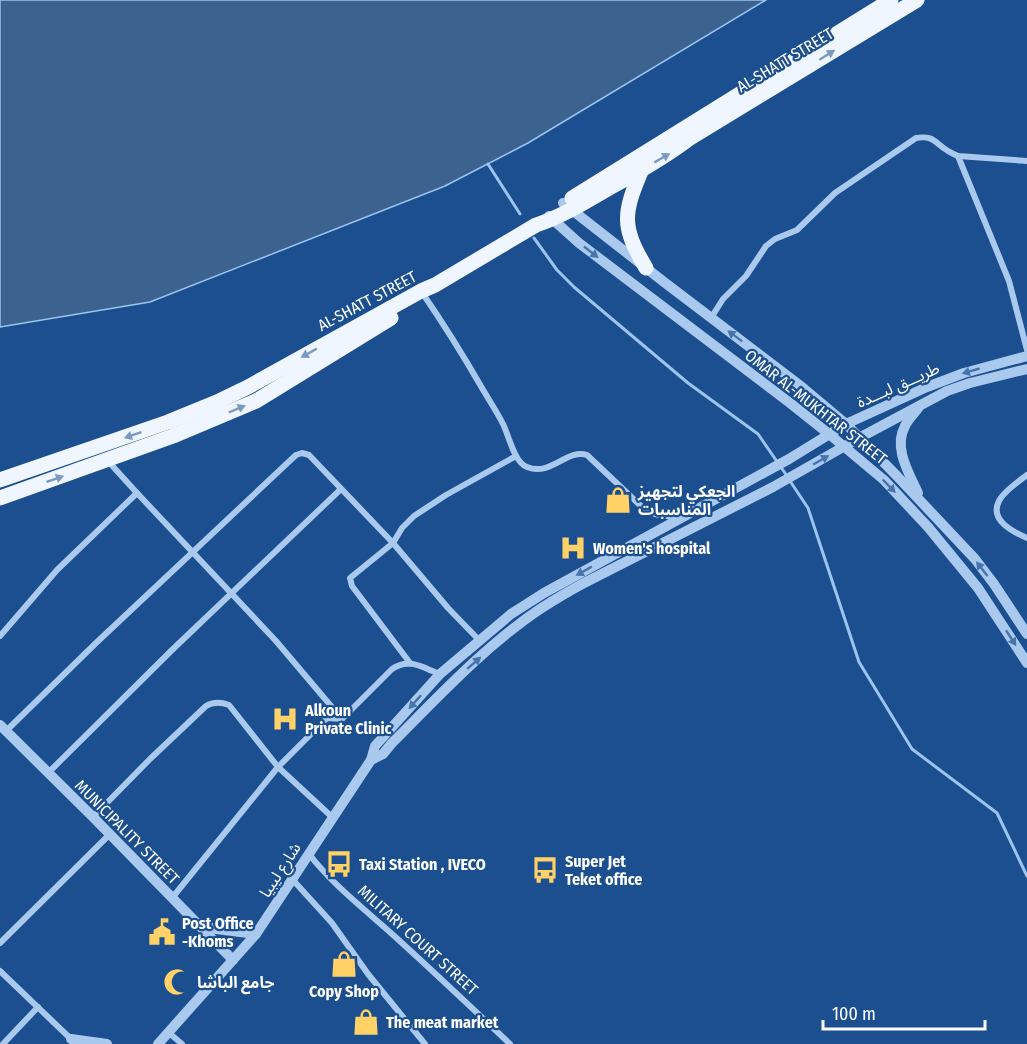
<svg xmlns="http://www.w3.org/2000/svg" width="1027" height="1044" font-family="'Fira Sans Condensed','Noto Sans Arabic',sans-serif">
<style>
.water{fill:#3c6290;stroke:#9cc4f0;stroke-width:1.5}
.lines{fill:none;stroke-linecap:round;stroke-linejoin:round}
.stream{stroke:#9cc4f0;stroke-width:3}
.minor{stroke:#a9c9ee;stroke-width:6}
.tertiary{stroke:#a9c9ee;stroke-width:10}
.primary{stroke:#f0f6ff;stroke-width:15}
.oneway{fill:#7b9ac1}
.oneway2{fill:#4674ac}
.labels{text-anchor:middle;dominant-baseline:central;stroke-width:4.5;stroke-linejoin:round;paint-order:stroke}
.street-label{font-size:16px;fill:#fff;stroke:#1b4f8f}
.poi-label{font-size:16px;font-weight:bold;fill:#fff;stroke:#1b4f8f;text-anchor:start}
</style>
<rect width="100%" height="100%" fill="#1b4f8f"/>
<polygon class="water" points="0,0 766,0 528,143 445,186 150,302 0,327"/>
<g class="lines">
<g class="stream">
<polyline points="488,164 520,214"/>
<polyline points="534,238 557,270 574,287 688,383 758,434 787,476"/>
<polyline points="790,481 808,508 859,662 912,749 997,813 1027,876"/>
</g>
<g class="minor">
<polyline points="958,156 1009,281 1027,350"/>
<path d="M421,291C443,323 463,355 482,388C489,400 497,412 503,424C509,436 514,462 527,467C551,477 567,448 587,455L643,508L655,514L679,518"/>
<path d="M711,318L723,299L746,276L766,246L775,239L797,230L835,193L916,138C935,135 934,143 948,151C951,153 954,154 958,156L1027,161"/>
<polyline points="107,460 137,493"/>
<path d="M1027,475C1019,481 1003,492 999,501C989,520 1013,532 1027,538"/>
<polyline points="0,636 57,570 137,493 276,641 342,719"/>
<polyline points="410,663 352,586 350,578 393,543 402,528 414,516 446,495 516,456"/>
<polyline points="6,731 96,643 296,455 302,453 309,455 393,543 448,608 479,640"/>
<polyline points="48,773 172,650 341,489"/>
<path d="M93,817L150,759L206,706C214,701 221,702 229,705L278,767L332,817"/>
<path d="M309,854C332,884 363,908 392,934C432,970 471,1007 510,1044"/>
<polyline points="292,879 332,923 368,974 425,1044"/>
<path d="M172,898L278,767L327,718L342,719L392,669C409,657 423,668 440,674"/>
<polyline points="0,943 109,835"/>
<polyline points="0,971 71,1039"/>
<polyline points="168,1032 182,1044"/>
<polyline points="3,1044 38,1007"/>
</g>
<g class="tertiary">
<polyline points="563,203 664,282 802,387 846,424 896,475 975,559 994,584 1027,634"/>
<polyline points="549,216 579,243 790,403 829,434 884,480 928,527 978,588 1027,663"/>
<path d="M918,493C909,473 893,448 905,426C908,419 915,413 919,407"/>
<polyline points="0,725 93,817 233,960"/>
<path d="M371,760L383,754L392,743C439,696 485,646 540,609C554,600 569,591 584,583L773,487L859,438L947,391L970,383L1027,369"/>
<polyline points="197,923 216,929 256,934"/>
<polyline points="71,1039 107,1044"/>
<polyline points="158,1044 256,934 371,760 375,746 440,674 511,614 544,593 789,459 846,424 927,387 964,373 1027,356"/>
</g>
<g class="primary">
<path d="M642,169C623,214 621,226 646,268"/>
<polyline points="572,198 891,0"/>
<path d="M0,480L168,422L217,402L248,387L421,291L435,285L536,225C563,216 587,201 611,187C638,172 665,157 690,138L917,0"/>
<polyline points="0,498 173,436 256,401 391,318"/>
</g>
</g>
<defs><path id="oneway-solid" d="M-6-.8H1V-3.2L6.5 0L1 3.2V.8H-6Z" transform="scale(1.5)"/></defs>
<g class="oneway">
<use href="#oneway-solid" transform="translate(827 55) rotate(-32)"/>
<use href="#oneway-solid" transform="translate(662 158) rotate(-30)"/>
<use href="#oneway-solid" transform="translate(309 353) rotate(151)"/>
<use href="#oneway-solid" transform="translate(237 409) rotate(-23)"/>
<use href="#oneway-solid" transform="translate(133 435) rotate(161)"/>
<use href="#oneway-solid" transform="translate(55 479) rotate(-19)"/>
</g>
<g class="oneway2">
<use href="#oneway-solid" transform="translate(591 252) rotate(38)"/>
<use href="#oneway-solid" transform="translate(735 336) rotate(-143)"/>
<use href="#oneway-solid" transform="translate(971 371) rotate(164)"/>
<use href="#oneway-solid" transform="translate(821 460) rotate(-30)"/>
<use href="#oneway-solid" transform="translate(889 486) rotate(46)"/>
<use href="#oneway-solid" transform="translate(982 569) rotate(-128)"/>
<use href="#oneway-solid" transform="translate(584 571) rotate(151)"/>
<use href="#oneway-solid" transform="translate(1011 638) rotate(57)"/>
<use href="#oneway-solid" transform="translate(474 663) rotate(-41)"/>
<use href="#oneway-solid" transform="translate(415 702) rotate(132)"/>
</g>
<defs>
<symbol id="shop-bare" viewBox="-9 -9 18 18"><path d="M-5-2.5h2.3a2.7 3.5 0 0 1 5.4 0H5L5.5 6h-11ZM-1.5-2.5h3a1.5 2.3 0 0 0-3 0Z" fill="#ffd166" stroke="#1b4f8f" stroke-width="2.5" paint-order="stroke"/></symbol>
<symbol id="hospital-bare" viewBox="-9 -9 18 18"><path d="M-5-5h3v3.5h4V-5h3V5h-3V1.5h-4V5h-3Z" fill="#ffd166" stroke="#1b4f8f" stroke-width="2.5" paint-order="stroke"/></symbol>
<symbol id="bus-bare" viewBox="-9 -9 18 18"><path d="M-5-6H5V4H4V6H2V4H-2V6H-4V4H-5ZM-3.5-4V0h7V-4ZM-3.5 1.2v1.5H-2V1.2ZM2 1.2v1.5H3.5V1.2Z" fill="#ffd166" stroke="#1b4f8f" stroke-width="2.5" paint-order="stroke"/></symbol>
<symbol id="civic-bare" viewBox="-9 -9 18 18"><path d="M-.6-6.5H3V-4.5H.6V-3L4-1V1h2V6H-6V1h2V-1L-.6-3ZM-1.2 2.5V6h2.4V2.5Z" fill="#ffd166" stroke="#1b4f8f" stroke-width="2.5" paint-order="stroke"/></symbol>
<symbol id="mosque-bare" viewBox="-9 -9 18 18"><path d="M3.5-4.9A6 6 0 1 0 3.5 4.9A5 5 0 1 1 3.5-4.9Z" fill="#ffd166" stroke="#1b4f8f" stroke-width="2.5" paint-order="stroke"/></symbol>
</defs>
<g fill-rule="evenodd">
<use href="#shop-bare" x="599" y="481" width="38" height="38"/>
<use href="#hospital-bare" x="554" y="529" width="38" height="38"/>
<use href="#hospital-bare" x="266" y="700" width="38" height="38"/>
<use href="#bus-bare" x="320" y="845" width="38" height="38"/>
<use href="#bus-bare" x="526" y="851" width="38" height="38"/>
<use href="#civic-bare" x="143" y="913" width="38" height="38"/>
<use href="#shop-bare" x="325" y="945" width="38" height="38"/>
<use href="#mosque-bare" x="158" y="963" width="38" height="38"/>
<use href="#shop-bare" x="347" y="1003" width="38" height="38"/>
</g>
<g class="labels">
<g class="street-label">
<text transform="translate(785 60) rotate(-31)">AL-SHATT STREET</text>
<text transform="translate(367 301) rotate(-28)">AL-SHATT STREET</text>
<text transform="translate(898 385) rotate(-24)">طريـــق لبـــدة</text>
<text transform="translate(816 407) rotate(38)">OMAR AL-MUKHTAR STREET</text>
<text transform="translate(127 832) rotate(45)">MUNICIPALITY STREET</text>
<text transform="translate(280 870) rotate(-57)">شارع ليبيا</text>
<text transform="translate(418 940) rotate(42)">MILITARY COURT STREET</text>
</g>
<g class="poi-label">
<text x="638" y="491">الجعكي لتجهيز<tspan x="638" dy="18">المناسبات</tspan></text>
<text x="593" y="548">Women's hospital</text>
<text x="305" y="710">Alkoun<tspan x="305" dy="18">Private Clinic</tspan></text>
<text x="565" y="861">Super Jet<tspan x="565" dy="18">Teket office</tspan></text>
<text x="359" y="864">Taxi Station , IVECO</text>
<text x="182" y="923">Post Office<tspan x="182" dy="18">-Khoms</tspan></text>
<text x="197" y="982">جامع الباشا</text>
<text x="344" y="991" text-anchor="middle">Copy Shop</text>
<text x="386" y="1022">The meat market</text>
</g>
</g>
<path d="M823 1020v9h162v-9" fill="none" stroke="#ffffff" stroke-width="3"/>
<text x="832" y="1020" font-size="18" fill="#ffffff" stroke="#1b4f8f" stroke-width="4.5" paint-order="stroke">100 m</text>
</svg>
